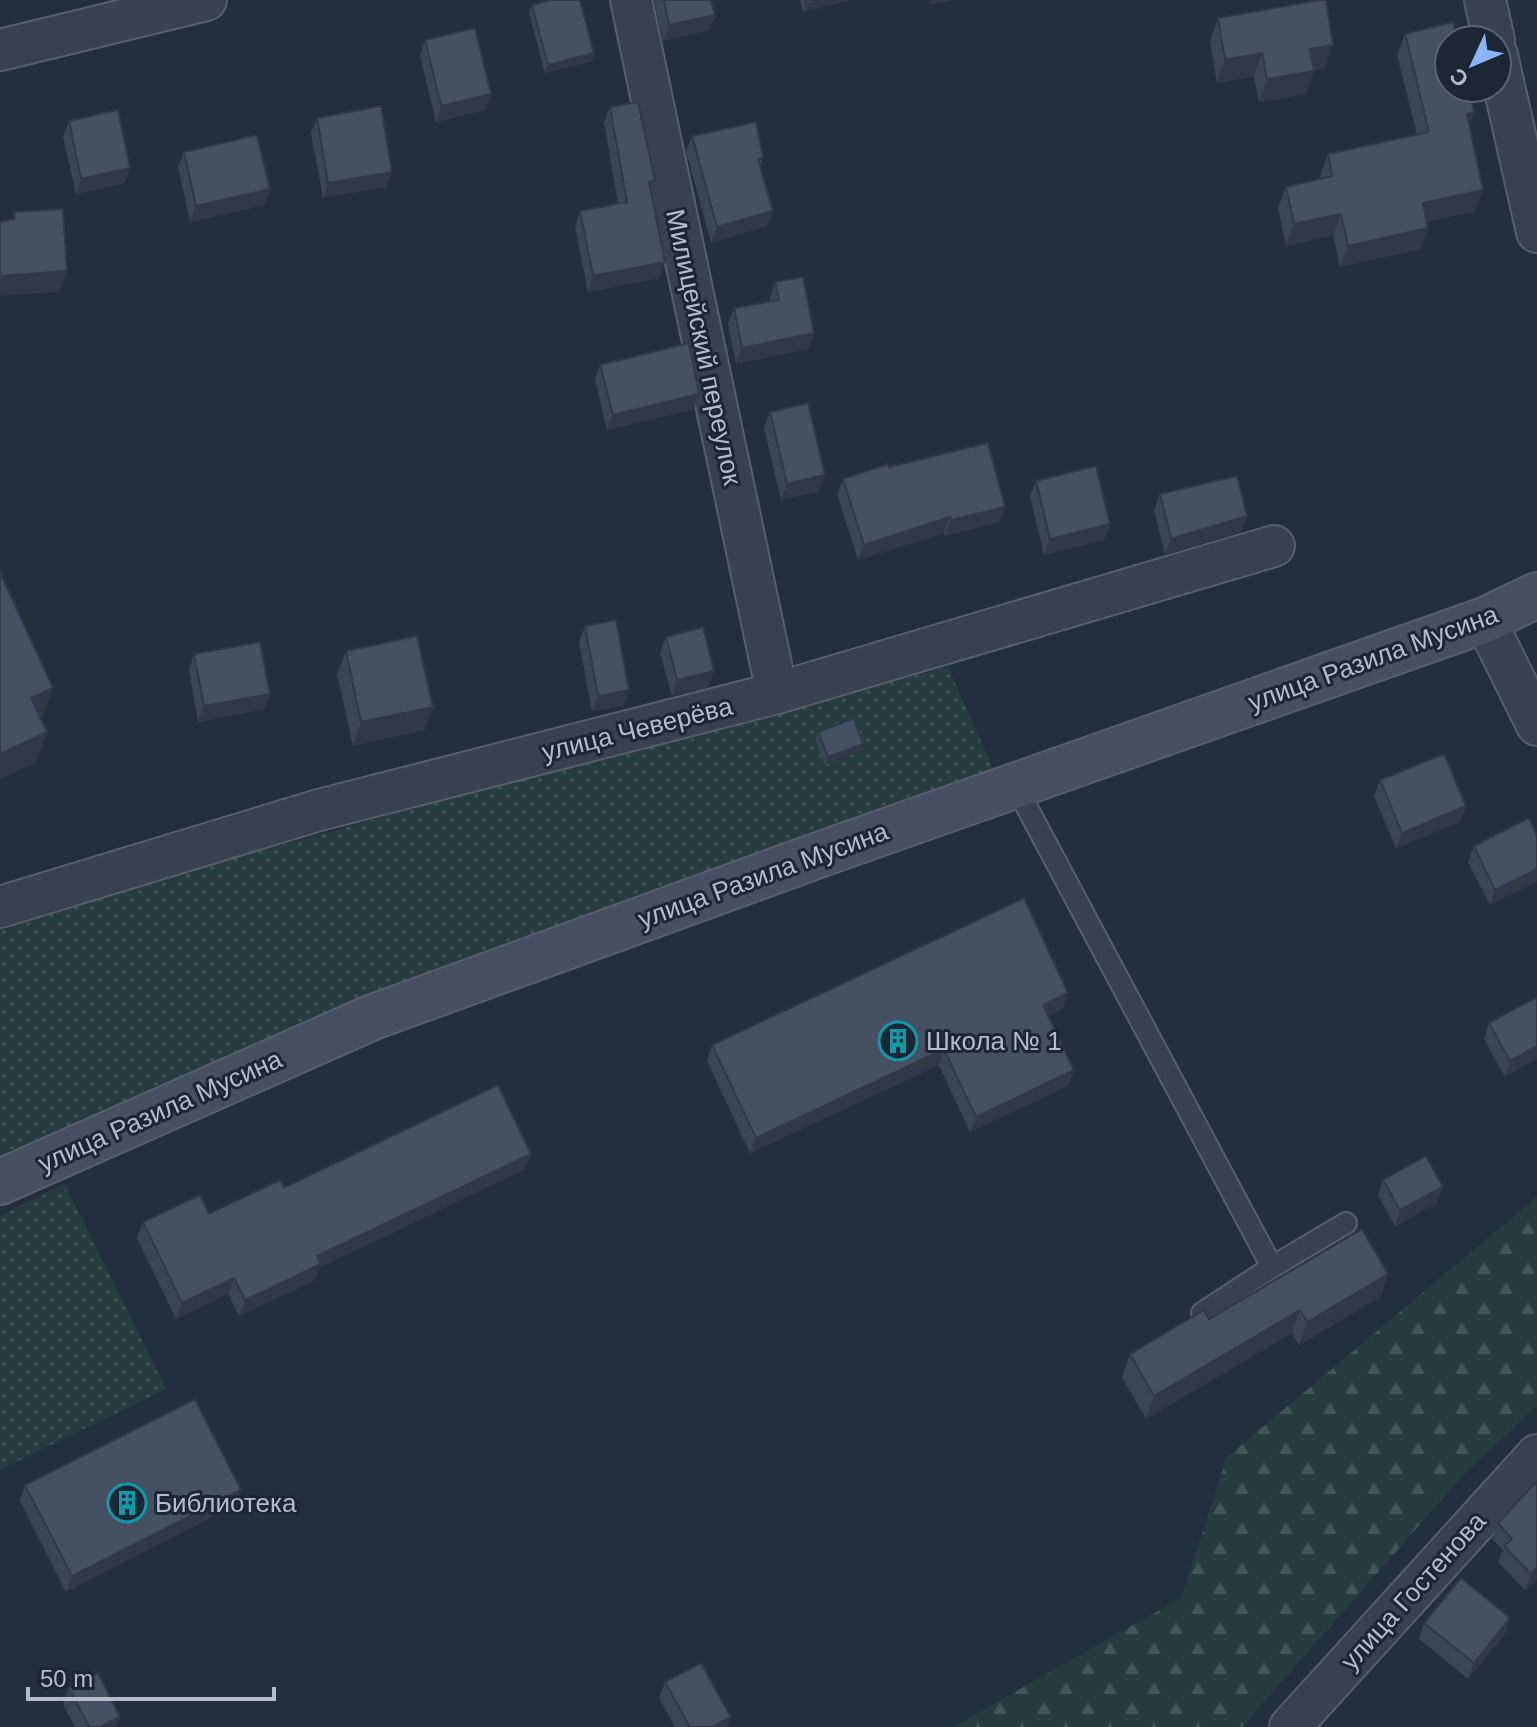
<svg xmlns="http://www.w3.org/2000/svg" width="1537" height="1727" font-family="Arial,sans-serif">
<style>
.green{fill:url(#green-dots)}
.forest{fill:url(#forest-firs)}
.lines{fill:none;stroke-linecap:round;stroke-linejoin:round}
.lane-casing{stroke:#565f6c;stroke-width:24}
.street-casing{stroke:#565f6c;stroke-width:44}
.secondary-casing{stroke:#565f6c;stroke-width:48}
.lane{stroke:#38414e;stroke-width:20}
.street{stroke:#38414e;stroke-width:40}
.secondary{stroke:#465061;stroke-width:44}
.wall{fill:#3b4654}
.shaded-wall{fill:#303945}
.building{fill:#455162;stroke:#303945;stroke-width:2}
.labels{text-anchor:middle;dominant-baseline:central;stroke-width:6;stroke-linejoin:round;paint-order:stroke}
.street-label{font-size:26px;fill:#b4bcc9;stroke:#1d2633}
.poi-label{font-size:26px;fill:#b4bcc9;stroke:#1d2633;text-anchor:start}
</style>
<defs>
<pattern id="green-dots" width="8" height="8" patternUnits="userSpaceOnUse" patternTransform="scale(2)"><rect width="8" height="8" fill="#263c3f"/><path d="M2 2h.1M6 6h.1" fill="none" stroke="#435659" stroke-width="1.8" stroke-linecap="round"/></pattern>
<pattern id="forest-firs" width="22" height="20" patternUnits="userSpaceOnUse" patternTransform="scale(2)"><rect width="22" height="20" fill="#263c3f"/><path d="M5 1l3.5 6h-7zM16 11l3.5 6h-7z" fill="#435659"/></pattern>
</defs>
<rect width="100%" height="100%" fill="#242f3e"/>
<g class="green">
<polygon points="948,667 993,768 299,1028 0,1155 0,924 433,803"/>
<polygon points="65,1184 166,1389 0,1470 0,1216"/>
</g>
<polygon class="forest" points="1537,1197 1537,1406 1465,1473 1242,1727 953,1727 1181,1598 1227,1457"/>
<g class="lines">
<defs>
<g id="lane">
<polyline points="1015,785 1272,1267 1202,1313"/>
<polyline points="1272,1267 1346,1223"/>
</g>
<g id="street">
<polyline points="631,0 777,693"/>
<polyline points="1485,0 1494,40"/>
<polyline points="0,50 206,0"/>
<polyline points="1497,55 1537,232"/>
<polyline points="1485,620 1537,725"/>
<polyline points="0,907 319,810 777,693 1274,546"/>
<polyline points="1290,1727 1537,1455"/>
</g>
<polyline id="secondary" points="0,1182 373,1017 827,852 1485,620 1537,595"/>
</defs>
<use href="#lane" class="lane-casing"/>
<use href="#street" class="street-casing"/>
<use href="#secondary" class="secondary-casing"/>
<use href="#lane" class="lane"/>
<use href="#street" class="street"/>
<use href="#secondary" class="secondary"/>
</g>
<g class="wall">
<polygon points="654,0 711,0 715,15 709,30 663,41"/>
<polygon points="800,0 850,0 803,12"/>
<polygon points="532,5 594,53 592,61 545,73 529,13"/>
<polygon points="1218,18 1325,68 1314,70 1306,94 1259,102 1254,76 1217,83 1210,41"/>
<polygon points="1405,34 1469,127 1475,211 1427,222 1428,228 1421,249 1340,267 1333,235 1286,246 1278,208 1286,187 1321,179 1320,176 1328,154 1417,135 1397,55"/>
<polygon points="425,40 491,94 485,110 436,122 420,56"/>
<polygon points="610,107 651,190 660,278 588,292 575,227 580,211 618,204 604,122"/>
<polygon points="317,118 386,187 323,198 311,133"/>
<polygon points="69,121 125,183 76,194 63,137"/>
<polygon points="692,136 763,158 760,166 767,226 711,243 686,151"/>
<polygon points="184,152 270,189 264,205 190,222 178,167"/>
<polygon points="775,282 814,333 808,349 736,364 728,324 734,308 770,301 770,298"/>
<polygon points="600,365 699,394 694,409 607,430 595,380"/>
<polygon points="770,412 819,491 781,500 764,428"/>
<polygon points="889,467 1005,507 999,522 945,536 944,533 858,560 837,494 843,479"/>
<polygon points="1036,481 1110,524 1104,540 1044,555 1030,496"/>
<polygon points="1160,494 1247,516 1241,532 1165,554 1154,510"/>
<polygon points="585,626 623,706 592,711 579,642"/>
<polygon points="666,637 714,671 708,687 672,696 660,653"/>
<polygon points="346,651 433,707 424,730 353,746 337,674"/>
<polygon points="194,654 270,694 264,709 198,722 189,670"/>
<polygon points="818,732 860,752 825,765 815,739"/>
<polygon points="1380,780 1466,806 1460,822 1396,848 1374,796"/>
<polygon points="1537,835 1490,905 1468,862 1474,846"/>
<polygon points="1068,993 1063,1009 1048,1016 1074,1070 1068,1086 970,1132 939,1065 750,1153 707,1061 712,1045"/>
<polygon points="1537,997 1505,1077 1484,1039 1489,1023"/>
<polygon points="525,1169 319,1268 315,1280 239,1316 228,1294 176,1319 137,1238 143,1222 209,1214 284,1188"/>
<polygon points="1383,1180 1437,1203 1395,1226 1378,1195"/>
<polygon points="1388,1274 1380,1297 1299,1345 1292,1333 1146,1419 1122,1377 1130,1354 1209,1319"/>
<polygon points="1537,1481 1537,1579 1525,1590 1498,1562 1503,1550 1492,1539 1498,1523"/>
<polygon points="25,1485 235,1505 66,1592 20,1501"/>
<polygon points="1510,1618 1505,1634 1468,1679 1419,1639 1424,1623"/>
<polygon points="665,1682 731,1717 727,1727 675,1727 659,1698"/>
<polygon points="69,1688 116,1727 75,1727 63,1704"/>
</g>
<g class="shaded-wall">
<polygon points="823,0 850,0 803,12 806,4"/>
<polygon points="930,0 954,0 929,5"/>
<polygon points="715,15 709,30 663,41 669,25"/>
<polygon points="1333,45 1325,68 1302,72 1310,49"/>
<polygon points="594,53 592,61 545,73 548,65"/>
<polygon points="1262,53 1254,76 1217,83 1225,60"/>
<polygon points="1314,71 1306,94 1259,102 1267,79"/>
<polygon points="491,94 485,110 436,122 441,106"/>
<polygon points="1474,112 1467,134 1467,114"/>
<polygon points="130,168 125,183 76,194 81,179"/>
<polygon points="392,172 386,187 323,198 328,183"/>
<polygon points="270,189 264,205 190,222 196,206"/>
<polygon points="1483,190 1475,211 1415,224 1423,203"/>
<polygon points="773,211 767,226 711,243 717,227"/>
<polygon points="1341,214 1333,235 1286,246 1294,224"/>
<polygon points="1428,228 1421,249 1340,267 1348,246"/>
<polygon points="665,262 660,278 588,292 593,276"/>
<polygon points="67,271 60,292 0,296 0,281 2,276"/>
<polygon points="814,333 808,349 736,364 742,348"/>
<polygon points="699,394 694,409 607,430 613,415"/>
<polygon points="825,475 819,491 781,500 787,484"/>
<polygon points="1005,507 999,522 945,536 951,520"/>
<polygon points="1247,516 1241,532 1165,554 1171,539"/>
<polygon points="950,517 944,533 858,560 864,545"/>
<polygon points="1110,524 1104,540 1044,555 1050,539"/>
<polygon points="714,671 708,687 672,696 677,680"/>
<polygon points="53,688 42,718 20,728 31,698"/>
<polygon points="629,690 623,706 592,711 598,696"/>
<polygon points="270,694 264,709 198,722 204,706"/>
<polygon points="433,707 424,730 353,746 361,722"/>
<polygon points="47,732 36,763 0,779 0,754"/>
<polygon points="863,744 860,752 825,765 828,757"/>
<polygon points="1466,806 1460,822 1396,848 1402,833"/>
<polygon points="1537,869 1537,882 1490,905 1495,890"/>
<polygon points="1068,993 1063,1009 1037,1021 1043,1005"/>
<polygon points="1537,1046 1537,1059 1505,1077 1510,1061"/>
<polygon points="944,1049 939,1065 750,1153 756,1138"/>
<polygon points="1074,1070 1068,1086 970,1132 976,1117"/>
<polygon points="531,1154 525,1169 319,1268 315,1280 239,1316 245,1300 317,1256"/>
<polygon points="1443,1187 1437,1203 1395,1226 1400,1210"/>
<polygon points="1388,1274 1380,1297 1299,1345 1307,1322"/>
<polygon points="234,1278 228,1294 176,1319 182,1303"/>
<polygon points="1300,1310 1292,1333 1146,1419 1154,1396"/>
<polygon points="241,1490 235,1505 66,1592 72,1576"/>
<polygon points="1537,1568 1537,1579 1525,1590 1531,1574"/>
<polygon points="1510,1618 1505,1634 1468,1679 1474,1663"/>
<polygon points="120,1717 116,1727 100,1727"/>
<polygon points="731,1717 727,1727 712,1727"/>
</g>
<g class="building">
<polygon points="550,0 580,0 594,53 548,65 532,5"/>
<polygon points="664,0 711,0 715,15 669,25"/>
<polygon points="805,0 823,0 806,4"/>
<polygon points="1320,0 1326,0 1333,45 1310,49 1314,71 1267,79 1262,53 1225,60 1218,18"/>
<polygon points="1453,22 1457,40 1449,40 1449,88 1469,88 1474,112 1467,114 1483,190 1423,203 1428,228 1348,246 1341,214 1294,224 1286,187 1332,176 1328,154 1429,132 1405,34"/>
<polygon points="475,28 491,94 441,106 425,40"/>
<polygon points="638,102 655,180 649,182 665,262 593,276 580,211 627,202 610,107"/>
<polygon points="381,106 392,172 328,183 317,118"/>
<polygon points="118,110 130,168 81,179 69,121"/>
<polygon points="756,122 763,158 758,159 773,211 717,227 692,136"/>
<polygon points="257,135 270,189 196,206 184,152"/>
<polygon points="63,209 67,271 2,276 3,283 0,284 0,222 15,219 14,212"/>
<polygon points="803,277 814,333 742,348 734,308 779,300 775,282"/>
<polygon points="689,343 699,394 613,415 600,365"/>
<polygon points="808,403 825,475 787,484 770,412"/>
<polygon points="988,443 1005,507 951,520 950,517 864,545 843,479 888,464 889,467"/>
<polygon points="1096,466 1110,524 1050,539 1036,481"/>
<polygon points="1237,476 1247,516 1171,539 1160,494"/>
<polygon points="0,572 53,688 31,698 47,732 0,754"/>
<polygon points="616,620 629,690 598,696 585,626"/>
<polygon points="703,627 714,671 677,680 666,637"/>
<polygon points="417,636 433,707 361,722 346,651"/>
<polygon points="260,642 270,694 204,706 194,654"/>
<polygon points="854,718 863,744 828,757 818,732"/>
<polygon points="1444,754 1466,806 1402,833 1380,780"/>
<polygon points="1529,818 1537,835 1537,869 1495,890 1474,846"/>
<polygon points="1024,898 1068,993 1043,1005 1074,1070 976,1117 944,1049 756,1138 712,1045"/>
<polygon points="1537,997 1537,1046 1510,1061 1489,1023"/>
<polygon points="498,1085 531,1154 317,1256 321,1264 245,1300 234,1278 182,1303 143,1222 200,1195 209,1214 280,1180 284,1188"/>
<polygon points="1426,1156 1443,1187 1400,1210 1383,1180"/>
<polygon points="1362,1229 1388,1274 1307,1322 1300,1310 1154,1396 1130,1354 1204,1310 1209,1319"/>
<polygon points="195,1399 241,1490 72,1576 25,1485"/>
<polygon points="1537,1481 1537,1568 1531,1574 1504,1546 1512,1539 1498,1523"/>
<polygon points="1461,1578 1510,1618 1474,1663 1424,1623"/>
<polygon points="701,1663 731,1717 712,1727 690,1727 665,1682"/>
<polygon points="98,1673 120,1717 100,1727 89,1727 69,1688"/>
</g>
<defs>
<symbol id="building-ring" viewBox="-11 -11 22 22"><circle r="9.5" fill="#1d2633" stroke="#0f9aa8" stroke-width="1.5"/><path d="M-4-6H4V6H1V3H-1V6H-4ZM-2.5-4.3h1.7v1.8h-1.7ZM.8-4.3h1.7v1.8H.8ZM-2.5-1h1.7V.8h-1.7ZM.8-1h1.7V.8H.8Z" fill="#0f9aa8"/></symbol>
</defs>
<g fill-rule="evenodd">
<use href="#building-ring" x="876" y="1019" width="44" height="44"/>
<use href="#building-ring" x="105" y="1481" width="44" height="44"/>
</g>
<g class="labels">
<g class="street-label">
<text transform="translate(704 347) rotate(78)">Милицейский переулок</text>
<text transform="translate(1373 658) rotate(-20)">улица Разила Мусина</text>
<text transform="translate(637 729) rotate(-14)">улица Чеверёва</text>
<text transform="translate(763 875) rotate(-20)">улица Разила Мусина</text>
<text transform="translate(160 1111) rotate(-24)">улица Разила Мусина</text>
<text transform="translate(1413 1591) rotate(-48)">улица Гостенова</text>
</g>
<g class="poi-label">
<text x="926" y="1041">Школа № 1</text>
<text x="155" y="1503">Библиотека</text>
</g>
</g>
<g transform="translate(1473 64) rotate(226)"><circle r="38" fill="#1d2633" stroke="#59626f" stroke-width="2"/>
<path d="M0-6L14 30L0 20L-14 30Z" fill="#8ab4f8"/>
<text y="-12" font-size="22" font-weight="bold" text-anchor="middle" fill="#b4bcc9">С</text>
</g>
<path d="M28 1687v12h246v-12" fill="none" stroke="#b4bcc9" stroke-width="4"/>
<text x="40" y="1687" font-size="24" fill="#b4bcc9" stroke="#1d2633" stroke-width="6" paint-order="stroke">50 m</text>
</svg>
